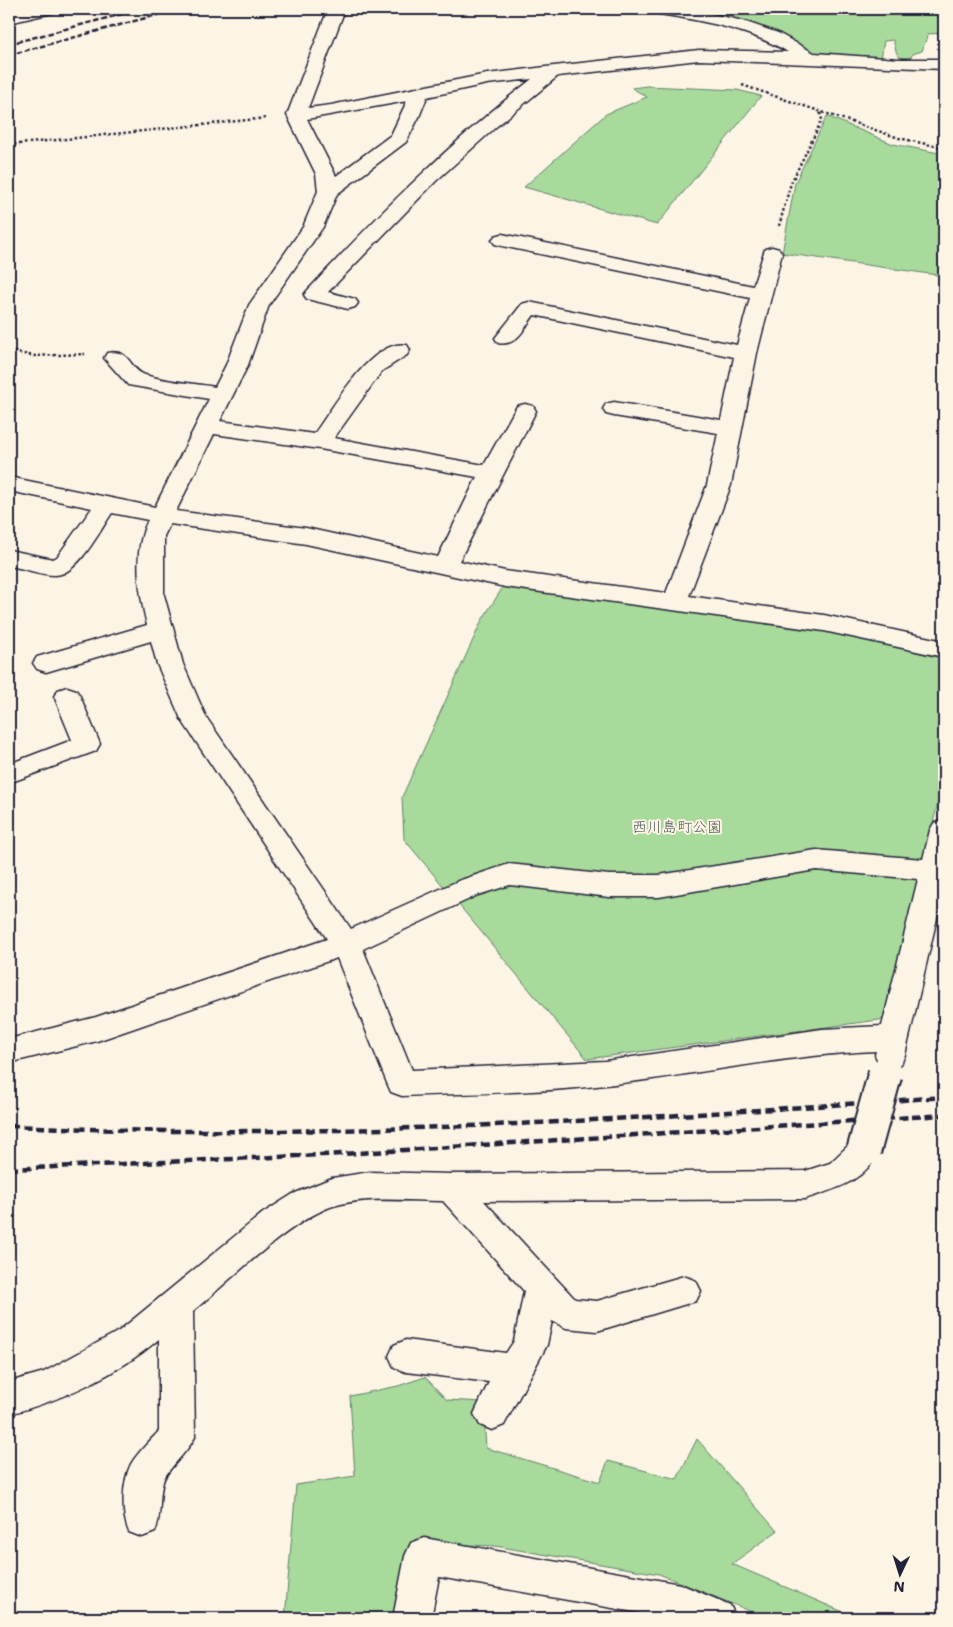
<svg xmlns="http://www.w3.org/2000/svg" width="953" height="1627" font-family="'Shantell Sans','Klee One',sans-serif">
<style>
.green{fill:#a7da9b;stroke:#647e6b}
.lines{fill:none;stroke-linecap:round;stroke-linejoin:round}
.minor-casing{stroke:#22223b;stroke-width:3}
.path{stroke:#22223b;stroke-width:2.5;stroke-dasharray:2.5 2.5;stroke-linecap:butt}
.minor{fill:#fcf5e5;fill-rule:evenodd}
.rail-far1{stroke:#22223b;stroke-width:2.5;stroke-dasharray:5.5 2.5;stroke-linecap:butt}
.rail{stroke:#22223b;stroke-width:4.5;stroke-dasharray:9 4.5;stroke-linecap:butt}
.minor-bridge-casing{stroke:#22223b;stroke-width:37;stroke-linecap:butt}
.minor-bridge{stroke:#fcf5e5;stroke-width:33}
.labels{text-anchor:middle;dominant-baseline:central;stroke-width:4;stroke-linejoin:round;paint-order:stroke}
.park-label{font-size:15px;fill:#4a5958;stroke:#fcf5e5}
</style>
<rect width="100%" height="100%" fill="#fcf5e5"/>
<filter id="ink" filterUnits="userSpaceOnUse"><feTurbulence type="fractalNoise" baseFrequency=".02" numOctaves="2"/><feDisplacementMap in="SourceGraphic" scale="10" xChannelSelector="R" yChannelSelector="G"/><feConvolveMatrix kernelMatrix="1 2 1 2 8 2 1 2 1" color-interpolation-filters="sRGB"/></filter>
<g filter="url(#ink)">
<g class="green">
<path d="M690,9H892L913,11L944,9V33L928,34L922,51L913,54L909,59C895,59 897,52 893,40L884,41L881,59L811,55L757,27L724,16Z"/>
<polygon points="647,86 737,90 761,96 657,225 524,187 606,114 647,97 632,88"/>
<polygon points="827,116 893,144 944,154 944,276 782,253 795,183"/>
<polygon points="505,584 824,629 944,659 944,777 886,1019 587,1059 404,839 402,797 482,620"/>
<polygon points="425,1377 447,1400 483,1402 486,1448 600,1482 608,1461 677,1479 697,1439 777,1531 732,1564 857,1618 767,1618 659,1574 495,1546 416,1543 401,1618 285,1618 296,1485 355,1476 350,1396 398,1386"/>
</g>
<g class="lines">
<defs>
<g id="minor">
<polygon points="26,9 55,9 52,13 9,23 9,13"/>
<path d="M328,9H345L308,108L331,105L487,74L554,66L699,50L788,52C748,29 704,21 660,14L654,13L652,9H690L743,21L778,33L814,53L899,59H944V69L699,60L558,76L497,126L436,181L328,292L355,299L358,303L355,307L348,309L307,299L304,295L307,291C377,216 450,142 532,79L487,84L427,97L419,117L406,142L337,194L323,227L269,305L248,365L220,421L314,434C332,410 372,337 407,345L410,350L407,355L382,371L334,438L484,465L517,406L525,404L533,406L536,411L459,561L505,571L666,593L707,485L718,433L614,416L606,414L603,409L606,404L614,402L721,420L734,357L534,315C524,328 517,347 498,343L495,338L522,304L529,302L737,345L750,298L502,246L495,244L492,240L495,236L502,234L753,286L765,249L772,247L779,249L782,253L757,353L731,485L689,596L824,615L944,641V657L824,631L505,587L306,544L170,524L164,536V595L183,664L206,717L351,929L458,881L509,864L609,875H659L816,850L923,859L930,830L934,823L944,820V888L905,1055L901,1064L890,1067L879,1064L875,1055L876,1051C785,1055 696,1075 606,1085C539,1093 470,1093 402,1096L391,1092L387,1083L337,958L97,1041L9,1063V1039L96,1017L327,939L181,719L157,664L151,641L46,672L37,669L33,663L37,657L147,625C139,593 132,552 148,520L112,513C100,530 78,575 55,575C41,575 23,568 9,566V550L53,559L57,557L92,508L9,491V477L155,507L209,399L128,385L104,358L107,353C131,348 128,369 145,375C167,382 193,383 215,387L226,365L249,305L303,227L318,191L316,174L287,115ZM407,101L391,135L336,176L307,119ZM214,434L320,449L477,477L438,557L306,528L176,511ZM816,870L918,879L882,1026L822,1029L605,1061L412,1070L363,949L478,895L510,885L609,897H659Z"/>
<polygon points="67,687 76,690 80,696 100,744 96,751 9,783 9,764 72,740 54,696 58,690"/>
<path d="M864,1137L875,1141L880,1150C863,1183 837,1188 805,1199L484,1201L575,1299L597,1301L684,1276L696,1281L701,1291L696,1301L597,1331L566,1328L552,1321L547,1345L504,1425L492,1430L480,1425L474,1414L489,1382L406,1372L394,1367L389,1356L394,1345L406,1340L506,1353L514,1341L524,1291L443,1201C408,1201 371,1196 337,1205C296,1215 227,1283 193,1311L195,1437C188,1452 165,1471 163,1482C158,1499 162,1515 155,1532L142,1537L129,1532C121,1514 122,1482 131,1464C138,1452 150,1441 159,1431V1339C118,1374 61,1401 9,1414V1382L44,1372L119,1331L263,1213L293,1194L332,1178L370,1172L451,1174L805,1171L830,1163L853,1141Z"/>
<polygon points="424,1538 680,1584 730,1605 736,1618 668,1618 439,1577 431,1618 393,1618 405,1556 411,1543"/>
</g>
</defs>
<use href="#minor" class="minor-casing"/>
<g class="path">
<polyline points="742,85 899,138 944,148"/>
<polyline points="9,145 267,118"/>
<polyline points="779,226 791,183 822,120 820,110"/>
<polyline points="9,351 33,356 85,354"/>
</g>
<use href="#minor" class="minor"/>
<g class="rail-far1">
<polyline points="9,44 141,9"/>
<polyline points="9,55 179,9"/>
</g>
<g class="rail">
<path d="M9,1126C69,1128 128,1131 188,1131C440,1133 693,1115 944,1097"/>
<polyline points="9,1169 343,1154 944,1115"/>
</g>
<defs>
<polyline id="minor-bridge" points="864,1150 885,1074"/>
</defs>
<use href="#minor-bridge" class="minor-bridge-casing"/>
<use href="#minor-bridge" class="minor-bridge"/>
</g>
</g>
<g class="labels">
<g class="park-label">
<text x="677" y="827">西川島町公園</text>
</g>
</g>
<rect width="953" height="1627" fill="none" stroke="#fcf5e5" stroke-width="30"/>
<rect x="15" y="15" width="923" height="1597" fill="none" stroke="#22223b" stroke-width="2" filter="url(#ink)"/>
<g transform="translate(900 1574) rotate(184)" stroke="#fcf5e5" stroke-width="4" paint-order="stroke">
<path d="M0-4L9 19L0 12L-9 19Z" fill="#22223b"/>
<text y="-8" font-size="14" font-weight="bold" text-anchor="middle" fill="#22223b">N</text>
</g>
</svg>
